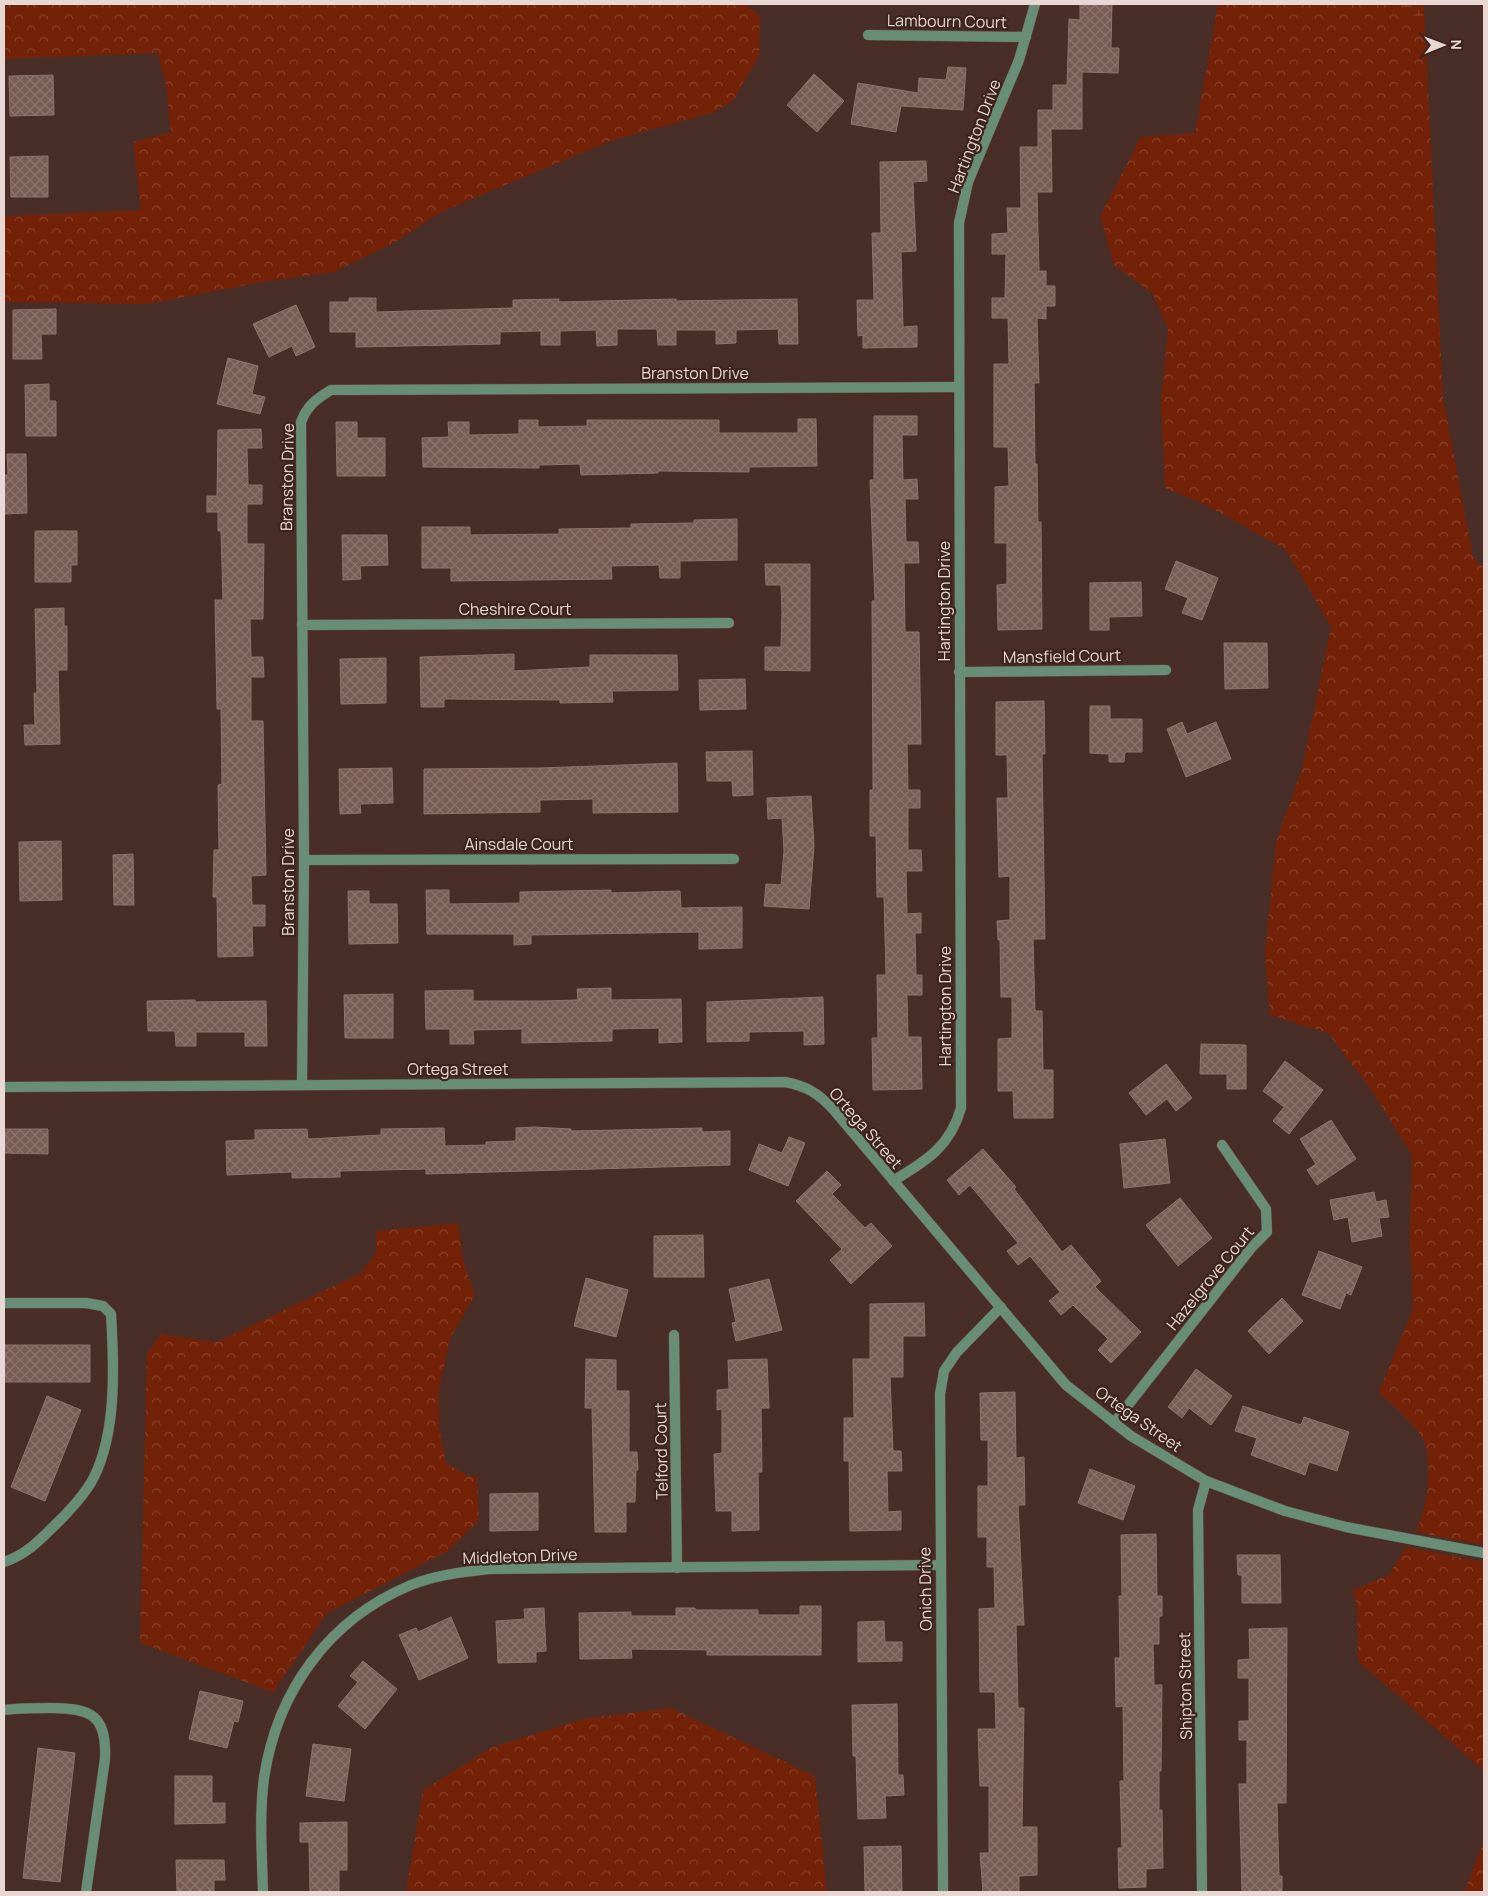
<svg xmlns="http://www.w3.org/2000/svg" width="1488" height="1896" font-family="Manrope,sans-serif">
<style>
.forest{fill:url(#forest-crowns)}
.wetland{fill:url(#wetland-marsh)}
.building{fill:url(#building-cross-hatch);stroke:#907269}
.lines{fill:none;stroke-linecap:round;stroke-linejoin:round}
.minor-casing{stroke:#654c46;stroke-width:11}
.tertiary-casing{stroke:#654c46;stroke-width:11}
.minor{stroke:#698e77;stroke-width:10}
.tertiary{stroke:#698e77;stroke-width:10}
.labels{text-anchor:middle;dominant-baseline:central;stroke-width:4.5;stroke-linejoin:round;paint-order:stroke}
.street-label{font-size:16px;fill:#e8d7d2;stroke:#3d241d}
</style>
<defs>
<pattern id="forest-crowns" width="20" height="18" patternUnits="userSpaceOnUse" patternTransform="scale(1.25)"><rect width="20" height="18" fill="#732208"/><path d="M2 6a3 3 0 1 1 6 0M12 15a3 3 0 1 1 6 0" fill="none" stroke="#87412b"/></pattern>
<pattern id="wetland-marsh" width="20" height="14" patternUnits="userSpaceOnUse" patternTransform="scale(1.25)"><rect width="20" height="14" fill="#732208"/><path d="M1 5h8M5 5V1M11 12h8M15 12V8" fill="none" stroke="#87412b"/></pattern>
<pattern id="building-cross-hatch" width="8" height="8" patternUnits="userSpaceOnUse" patternTransform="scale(1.25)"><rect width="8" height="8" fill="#795c53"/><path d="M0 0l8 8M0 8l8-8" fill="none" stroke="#8c736b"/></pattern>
</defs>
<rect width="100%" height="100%" fill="#482e27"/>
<g class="forest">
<polygon points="4,4 745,4 760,15 759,56 733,101 712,113 613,140 441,212 392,244 334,272 263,282 148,304 4,302 4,216 141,210 133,142 171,132 166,86 158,53 4,59"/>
<path d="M1218,4H1381L1425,27L1443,397L1473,557L1484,568V1545L1415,1532C1428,1510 1433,1465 1424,1441C1420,1430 1389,1402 1379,1392L1413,1309L1410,1235L1412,1155L1370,1088L1328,1033L1270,1015L1265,954L1276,842L1302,769L1331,627L1286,550L1208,506L1165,488L1161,401L1168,329L1152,293L1114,265L1100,216L1141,137L1195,133Z"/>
<polygon points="458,1223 463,1260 475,1295 451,1337 439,1388 439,1428 446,1463 470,1477 477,1475 479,1520 448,1551 327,1613 273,1692 140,1643 147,1353 161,1334 217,1342 361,1273 376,1253 376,1231"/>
<polygon points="1406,1547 1484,1562 1484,1771 1358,1661 1357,1607 1353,1590 1389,1575"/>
<polygon points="671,1708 815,1776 827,1892 406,1892 423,1790 493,1747 583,1719"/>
<polygon points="1484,1841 1484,1892 1464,1892"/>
</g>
<polygon class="wetland" points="1381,4 1424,4 1425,27 1386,7"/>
<g class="building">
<polygon points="1080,4 1112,4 1111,48 1119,48 1118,73 1082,72 1082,129 1051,129 1052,192 1037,192 1039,271 1046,271 1046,286 1055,286 1055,306 1046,306 1046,319 1037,318 1039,383 1034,383 1035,464 1037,464 1038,522 1041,522 1042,629 998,630 997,585 1007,584 1007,543 995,543 995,487 1009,486 1008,447 994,447 994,364 1009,364 1008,318 992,318 992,298 1005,298 1006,254 992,254 992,234 1008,233 1007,208 1021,208 1020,147 1038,147 1038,110 1053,110 1053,85 1067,85 1069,19 1080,20"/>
<polygon points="948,67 966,68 963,110 901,106 896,132 851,124 858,83 918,93 919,78 946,80"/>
<polygon points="814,74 844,101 817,132 787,105"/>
<polygon points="53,75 54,115 10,116 9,76"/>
<polygon points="48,156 48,197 11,197 10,157"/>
<polygon points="926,161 927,181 913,182 916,251 901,252 903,327 917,326 917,347 863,348 863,335 858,336 857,300 874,300 872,233 881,233 880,162"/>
<polygon points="349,298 376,298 376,312 513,308 513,300 559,299 559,302 676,299 676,301 797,299 798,344 779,344 778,329 736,330 736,343 716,344 716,330 676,330 676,345 658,345 657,329 617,329 617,345 597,346 596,330 560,331 560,345 541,345 541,331 500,332 500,344 356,347 356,332 330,332 330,302 349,302"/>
<polygon points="296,305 315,347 296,356 292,346 269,357 253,324"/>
<polygon points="56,309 56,334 41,334 42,359 13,359 13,310"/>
<polygon points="228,358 258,366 252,394 265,397 260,414 217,404"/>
<polygon points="49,384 49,401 56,401 56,436 26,436 25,385"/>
<polygon points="874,416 917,416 917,435 902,435 903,480 917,479 918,499 905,499 906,542 918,542 919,563 904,563 905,632 919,632 921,744 907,744 908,790 920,790 920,808 908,808 908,850 921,850 922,871 906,871 907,914 921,913 921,933 915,933 916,975 922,975 922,995 907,995 908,1037 921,1037 922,1089 873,1090 872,1038 878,1038 877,975 886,975 884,897 877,897 876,836 870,836 870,790 873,790 872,601 875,601 870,480 874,480"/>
<polygon points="798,419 816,419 817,466 749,467 749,472 658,471 658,473 581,475 580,464 539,465 539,468 423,467 422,438 449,437 448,422 469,422 469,435 519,434 519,420 538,420 538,427 587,426 587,420 719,420 719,433 798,433"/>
<polygon points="336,422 357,422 357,438 385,438 385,476 337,476"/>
<polygon points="261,429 262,448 247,448 248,485 262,485 262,504 247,504 247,544 264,544 263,619 250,619 251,657 263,657 264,677 251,677 251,721 263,721 266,875 251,876 252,905 265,905 265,926 252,926 253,956 218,957 217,897 213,897 214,850 219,850 218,785 222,784 221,709 217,709 215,600 223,600 221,531 218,531 218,512 207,512 207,496 217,496 218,430"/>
<polygon points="7,454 26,454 27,513 4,514 4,475 8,475"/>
<polygon points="737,519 737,560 680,561 680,578 660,578 659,565 611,566 612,579 451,581 451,568 422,568 422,527 470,527 470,535 559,534 559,529 631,528 631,524 694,523 694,520"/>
<polygon points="35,531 77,531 77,565 71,565 71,582 35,582"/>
<polygon points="342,535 387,535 388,565 360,566 361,579 343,580"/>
<polygon points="1176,561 1218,578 1202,620 1182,613 1188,598 1165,589"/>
<polygon points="765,564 810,564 810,671 765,670 765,647 781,647 782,612 781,585 766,585"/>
<polygon points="1141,582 1142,616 1109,617 1109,630 1090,630 1090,583"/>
<polygon points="64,608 64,626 67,626 67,670 58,670 60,744 25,745 24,725 35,725 34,693 37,693 35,609"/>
<polygon points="1224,643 1267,643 1268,688 1225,689"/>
<polygon points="514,654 514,671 590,667 590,655 677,655 678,690 612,691 613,702 560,703 560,700 444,699 444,707 421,707 420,657"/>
<polygon points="386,658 386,703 341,704 340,659"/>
<polygon points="745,679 746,709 700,710 699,680"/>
<polygon points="1044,701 1045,754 1042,754 1045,939 1033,939 1035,1011 1042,1011 1043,1070 1053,1070 1053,1118 1014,1118 1013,1091 998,1091 998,1039 1012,1038 1012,997 1001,997 1000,940 998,940 997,921 1010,920 1010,876 999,877 997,798 1008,798 1007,755 996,755 996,702"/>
<polygon points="1090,706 1110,706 1110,719 1142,719 1142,752 1125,752 1124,762 1109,762 1109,754 1090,753"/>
<polygon points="1182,722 1187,734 1216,722 1231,759 1186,777 1167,729"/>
<polygon points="752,751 753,795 733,796 732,781 707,781 706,752"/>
<polygon points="677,763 678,812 593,813 593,799 540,800 540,812 424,814 424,769 540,768"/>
<polygon points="392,768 393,803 360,804 361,813 340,814 339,769"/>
<polygon points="811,796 814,846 809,909 764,906 766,884 781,885 784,851 782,818 768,819 767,798"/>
<polygon points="61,841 62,900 20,901 19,842"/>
<polygon points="133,854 134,905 114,905 113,855"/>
<polygon points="426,890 449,890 449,904 520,903 520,892 611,890 611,893 680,891 681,908 742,907 742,948 699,949 699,932 531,935 531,944 514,945 514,934 427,934"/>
<polygon points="348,891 369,891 369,904 397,904 398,943 349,944"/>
<polygon points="611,988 611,1000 681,999 682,1042 659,1043 659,1028 612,1029 612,1041 522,1043 522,1029 473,1030 474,1044 450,1044 450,1029 426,1029 425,991 473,990 473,1001 542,1001 578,1000 577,989"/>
<polygon points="393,994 393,1038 345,1038 344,995"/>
<polygon points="823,997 824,1044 804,1045 804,1031 749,1032 749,1041 707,1042 707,1002"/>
<polygon points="195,1000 195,1002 266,1001 267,1046 245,1046 245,1032 196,1032 196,1046 176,1046 175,1031 148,1031 147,1001"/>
<polygon points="1201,1044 1246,1045 1246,1089 1227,1089 1227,1074 1200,1074"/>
<polygon points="1285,1061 1323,1090 1289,1134 1273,1121 1284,1107 1263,1091"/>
<polygon points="1166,1064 1192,1098 1176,1111 1167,1099 1146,1115 1129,1093"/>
<polygon points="1331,1120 1356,1159 1317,1185 1307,1170 1316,1164 1300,1139"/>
<polygon points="534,1127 571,1129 571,1131 702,1128 702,1132 730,1131 730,1165 426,1174 426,1169 340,1171 340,1177 292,1178 292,1172 227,1175 226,1141 255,1140 255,1130 307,1129 308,1139 381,1135 381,1129 444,1128 445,1146 486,1145 486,1142 516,1141 516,1128"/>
<polygon points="4,1129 48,1129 48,1154 4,1153"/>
<polygon points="789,1137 805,1143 788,1186 749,1170 759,1144 782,1153"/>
<polygon points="1165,1139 1170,1183 1124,1188 1120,1144"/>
<polygon points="983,1149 1016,1187 1014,1189 1062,1252 1071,1245 1101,1281 1095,1287 1141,1332 1111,1363 1098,1350 1108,1339 1073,1305 1061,1315 1049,1301 1060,1292 1030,1256 1018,1265 1007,1251 1018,1243 970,1185 959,1195 947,1180"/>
<polygon points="827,1171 841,1185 832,1194 865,1228 871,1223 892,1246 851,1284 830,1260 842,1249 796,1201"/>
<polygon points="1374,1192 1376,1202 1386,1200 1389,1217 1379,1218 1382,1236 1352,1242 1348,1217 1334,1220 1330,1200"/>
<polygon points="1180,1198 1212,1238 1178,1266 1146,1225"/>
<polygon points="703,1235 704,1277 654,1277 654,1236"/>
<polygon points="1319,1251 1362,1267 1351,1295 1346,1293 1340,1309 1302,1295"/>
<polygon points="586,1278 628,1290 616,1337 574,1326"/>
<polygon points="769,1279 782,1330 736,1341 732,1323 736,1322 729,1289"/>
<polygon points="1282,1298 1303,1321 1269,1354 1248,1331"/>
<polygon points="924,1303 925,1336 903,1336 903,1377 890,1377 893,1451 901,1451 902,1471 887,1471 888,1512 901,1511 901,1530 850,1531 849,1461 844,1461 844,1418 854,1418 853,1359 870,1359 870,1304"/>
<rect x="4" y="1345" width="86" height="37"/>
<polygon points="586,1359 616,1360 616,1391 629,1391 629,1452 637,1452 638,1470 636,1470 635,1502 626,1502 626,1532 595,1532 592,1408 585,1408"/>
<polygon points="767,1359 769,1408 761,1408 762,1472 758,1472 759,1530 732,1531 732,1511 716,1511 714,1454 722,1453 722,1409 717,1410 717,1390 729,1389 728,1360"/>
<polygon points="1196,1369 1232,1396 1211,1425 1189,1408 1182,1418 1168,1407"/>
<polygon points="1015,1392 1016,1458 1024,1457 1025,1505 1018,1505 1024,1625 1016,1625 1018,1708 1024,1708 1022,1827 1037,1827 1037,1875 1019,1876 1019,1892 983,1892 980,1853 989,1853 989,1786 980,1786 978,1729 996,1729 995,1692 980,1692 979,1609 995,1608 994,1567 987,1567 987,1537 978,1537 978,1486 988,1486 988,1440 981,1440 980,1393"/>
<polygon points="47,1396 81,1410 45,1501 11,1487"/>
<polygon points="1243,1406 1301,1425 1304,1417 1349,1432 1337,1471 1309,1462 1305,1475 1251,1455 1257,1438 1235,1431"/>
<polygon points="1090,1469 1135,1486 1123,1520 1078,1503"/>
<polygon points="538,1493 538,1530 490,1531 490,1494"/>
<polygon points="1156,1534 1157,1596 1162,1596 1162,1616 1159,1616 1159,1644 1153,1644 1154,1685 1162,1685 1161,1771 1159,1771 1159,1810 1162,1810 1163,1868 1146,1869 1146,1887 1119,1888 1118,1848 1122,1848 1120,1781 1124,1781 1123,1706 1116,1707 1115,1658 1120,1658 1119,1596 1122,1596 1121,1535"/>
<polygon points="1237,1555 1280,1555 1281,1603 1242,1603 1242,1575 1238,1575"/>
<polygon points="800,1606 821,1606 821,1655 707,1655 707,1650 631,1649 632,1658 580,1659 579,1613 631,1612 631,1616 676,1616 676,1608 695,1608 695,1610 758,1610 758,1615 800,1615"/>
<polygon points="544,1608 546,1651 536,1652 536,1662 498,1663 496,1621 525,1619 524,1609"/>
<polygon points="451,1617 468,1658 419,1680 399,1635 416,1628 418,1632"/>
<polygon points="884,1621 885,1642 902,1642 902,1661 858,1662 858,1622"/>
<polygon points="1287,1628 1286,1803 1277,1803 1279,1876 1282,1876 1282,1892 1242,1892 1239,1784 1247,1784 1247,1740 1239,1740 1239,1721 1249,1721 1249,1678 1238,1678 1238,1660 1250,1659 1249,1629"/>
<polygon points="363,1661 397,1689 365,1729 338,1706 358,1682 350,1676"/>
<polygon points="200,1691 243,1701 238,1722 234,1721 227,1748 189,1739"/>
<polygon points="897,1704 898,1775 903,1775 904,1795 885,1796 886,1818 858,1819 856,1756 853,1756 852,1705"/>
<polygon points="313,1744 351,1749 344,1801 306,1796"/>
<polygon points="38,1748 75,1753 60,1882 23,1878"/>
<polygon points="175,1776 212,1776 212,1803 225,1803 225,1823 175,1824"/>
<polygon points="341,1822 347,1822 347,1870 339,1870 339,1892 310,1892 309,1842 300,1842 300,1823"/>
<polygon points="901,1846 902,1892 865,1892 864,1847"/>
<polygon points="176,1860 224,1860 225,1880 214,1880 214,1892 177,1892"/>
</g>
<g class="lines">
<defs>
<g id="minor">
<polyline points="868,35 1026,37"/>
<polyline points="302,625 729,623"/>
<polyline points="959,672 1166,670"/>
<polyline points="304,860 734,859"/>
<path d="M302,1084L304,860L301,422C307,406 316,399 331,390L958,387"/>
<path d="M893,1181C926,1161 950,1147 961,1108L959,223L968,182L1019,60L1035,4"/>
<path d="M4,1303H86L103,1306L111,1314C114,1364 117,1431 94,1477C87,1492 66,1515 53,1527C38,1542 25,1555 4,1562"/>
<polyline points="674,1335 677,1568"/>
<polyline points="1114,1423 1252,1247 1267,1232 1266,1209 1222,1145"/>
<path d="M4,1710C20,1708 35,1708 51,1708C92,1708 107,1716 105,1759L86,1892"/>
<path d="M263,1892C262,1855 259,1815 264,1778C277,1691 329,1619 411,1585C435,1575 463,1572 489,1569L940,1565"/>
<polyline points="943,1892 940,1394 944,1371 957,1352 1001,1307"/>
<polyline points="1202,1892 1198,1510 1206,1481"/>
</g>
<path id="tertiary" d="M4,1087L785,1082C806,1086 818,1093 833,1109L1066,1385L1131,1436L1206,1481L1285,1511L1346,1527L1484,1553"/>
</defs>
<use href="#minor" class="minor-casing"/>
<use href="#tertiary" class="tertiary-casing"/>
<use href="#minor" class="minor"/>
<use href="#tertiary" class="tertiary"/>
</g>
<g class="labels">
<g class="street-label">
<text transform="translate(947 21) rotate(1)">Lambourn Court</text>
<text transform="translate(974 136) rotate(-69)">Hartington Drive</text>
<text x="695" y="373">Branston Drive</text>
<text transform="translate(287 477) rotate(-89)">Branston Drive</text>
<text transform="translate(944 601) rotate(-90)">Hartington Drive</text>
<text x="515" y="609">Cheshire Court</text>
<text transform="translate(1062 656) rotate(-1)">Mansfield Court</text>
<text x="519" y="844">Ainsdale Court</text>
<text transform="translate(288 882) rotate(-90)">Branston Drive</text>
<text transform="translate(945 1006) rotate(-90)">Hartington Drive</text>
<text x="458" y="1069">Ortega Street</text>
<text transform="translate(866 1128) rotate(49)">Ortega Street</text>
<text transform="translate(1210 1278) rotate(-51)">Hazelgrove Court</text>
<text transform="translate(1139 1419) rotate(35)">Ortega Street</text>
<text transform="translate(661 1451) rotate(-91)">Telford Court</text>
<text transform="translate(520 1556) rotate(-2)">Middleton Drive</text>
<text transform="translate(925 1589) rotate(-91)">Onich Drive</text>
<text transform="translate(1185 1686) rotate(-91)">Shipton Street</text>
</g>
</g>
<rect width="1488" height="1896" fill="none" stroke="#e8d7d2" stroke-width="10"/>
<g transform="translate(1443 45) rotate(89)" stroke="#3d241d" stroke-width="4" paint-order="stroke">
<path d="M0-4L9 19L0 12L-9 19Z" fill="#e8d7d2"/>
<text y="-8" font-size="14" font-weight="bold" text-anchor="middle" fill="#e8d7d2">N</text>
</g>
</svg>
